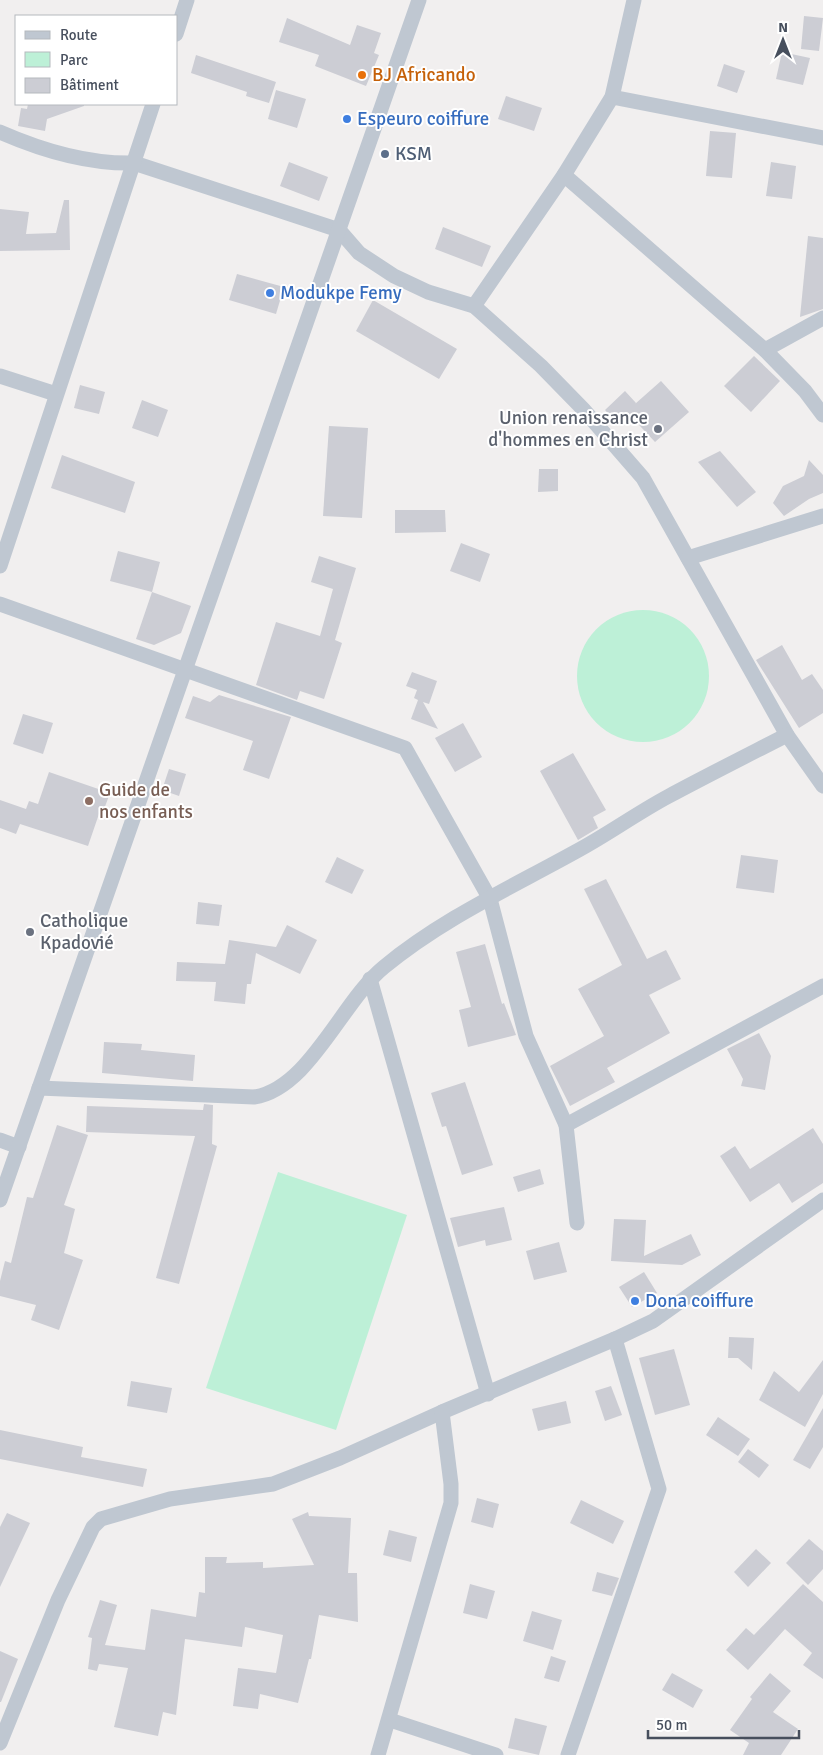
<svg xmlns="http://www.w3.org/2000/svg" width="823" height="1755" font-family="Signika,sans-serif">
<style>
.green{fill:#bdf0d7}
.building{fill:#cccdd4}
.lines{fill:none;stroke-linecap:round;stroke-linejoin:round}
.street{stroke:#bfc7d1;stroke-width:15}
.food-dot{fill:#e8710a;stroke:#fff;stroke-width:2}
.shop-dot{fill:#3f7fe0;stroke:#fff;stroke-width:2}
.service-dot{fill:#5c6f8a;stroke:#fff;stroke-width:2}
.worship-dot{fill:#6b7280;stroke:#fff;stroke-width:2}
.education-dot{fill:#8d6e63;stroke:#fff;stroke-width:2}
.labels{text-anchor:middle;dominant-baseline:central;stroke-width:4;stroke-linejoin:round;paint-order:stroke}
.food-label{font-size:19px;fill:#c56008;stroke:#fff;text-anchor:start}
.shop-label{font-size:19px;fill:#366cbe;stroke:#fff;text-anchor:start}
.service-label{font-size:19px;fill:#4e5e75;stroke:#fff;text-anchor:start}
.worship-label{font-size:19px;fill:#5b616d;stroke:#fff;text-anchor:end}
.education-label{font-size:19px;fill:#785e54;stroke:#fff;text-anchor:start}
</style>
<rect width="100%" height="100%" fill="#f1efef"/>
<g class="green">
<circle cx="643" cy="676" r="66"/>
<polygon points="278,1172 407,1215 336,1430 206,1388"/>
</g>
<g class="building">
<polygon points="804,16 823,18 819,51 801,49"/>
<polygon points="287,18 350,45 357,25 381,33 374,53 379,55 366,86 315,66 319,55 279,42"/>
<polygon points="782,52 810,58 803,85 776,79"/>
<polygon points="196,55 276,82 269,103 246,96 247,92 191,73"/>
<polygon points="724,64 745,71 737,93 717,86"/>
<polygon points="276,90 306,99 297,128 268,119"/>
<polygon points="506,96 542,108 534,131 498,119"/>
<polygon points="28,104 84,104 84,106 47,119 45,131 18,126 21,108 27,109"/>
<polygon points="710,131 736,133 732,178 706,176"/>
<polygon points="289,162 328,177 319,201 280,186"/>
<polygon points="771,162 796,166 792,199 766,196"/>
<polygon points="64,200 69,200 70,250 0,251 0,209 29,212 26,234 56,233"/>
<polygon points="443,227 491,246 482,267 435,249"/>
<polygon points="808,236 823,238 823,309 800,317"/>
<polygon points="237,274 284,287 276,314 229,300"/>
<polygon points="373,300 457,349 439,379 356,331"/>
<polygon points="754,356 780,381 751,412 724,386"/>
<polygon points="661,381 689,412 655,442 627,412 616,422 605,410 625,391 636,403 635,404"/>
<polygon points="80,385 105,392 99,414 74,408"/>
<polygon points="142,400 168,410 158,437 132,428"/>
<polygon points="329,426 368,428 362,518 323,516"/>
<polygon points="720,451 756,492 737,507 698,462"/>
<polygon points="62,455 135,482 125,513 51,488"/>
<polygon points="809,460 823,475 823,493 809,499 784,516 773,503 783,486 804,476"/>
<polygon points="539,469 558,469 558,491 538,492"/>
<polygon points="395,510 445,510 446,532 395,533"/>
<polygon points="461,543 490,554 480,582 450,571"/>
<polygon points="118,551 160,562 152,592 110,581"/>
<polygon points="319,556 356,568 335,640 342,643 324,699 300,691 297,700 256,685 276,622 320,636 333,589 311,582"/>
<polygon points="152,592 191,606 181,633 154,645 136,639"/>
<polygon points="782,645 802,680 812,674 823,690 823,713 799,728 756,660"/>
<polygon points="412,672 437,681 429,704 423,702 438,729 411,719 418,700 414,698 417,690 406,686"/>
<polygon points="219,695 291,717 269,779 243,770 253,741 185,718 193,696 210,702"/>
<polygon points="23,714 53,723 43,754 13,744"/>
<polygon points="463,723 482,757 455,772 435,738"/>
<polygon points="573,753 606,810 593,817 598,828 578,840 540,771"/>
<polygon points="169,769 186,774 179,796 162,790"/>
<polygon points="49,772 110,793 103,812 100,811 88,846 20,824 16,834 0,828 0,800 26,809 29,801 38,804"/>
<polygon points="741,855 778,860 774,893 736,888"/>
<polygon points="337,857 364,870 352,894 325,882"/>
<polygon points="606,879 647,959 666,950 681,979 649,995 670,1033 607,1068 615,1082 570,1106 550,1066 604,1036 578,989 622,965 584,889"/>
<polygon points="198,902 222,905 219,926 196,924"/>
<polygon points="287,925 317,940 300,974 256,953 251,984 247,984 245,1004 214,1001 216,982 176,981 177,962 225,964 229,940 276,947"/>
<polygon points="485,944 502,1004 504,1003 516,1035 468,1047 459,1010 471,1007 456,952"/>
<polygon points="759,1033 771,1056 765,1090 741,1086 743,1079 727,1049"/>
<polygon points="104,1042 142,1044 141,1050 195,1055 193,1081 102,1073"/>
<polygon points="465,1082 493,1165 462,1175 446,1126 442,1127 431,1093"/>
<polygon points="204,1104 213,1105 212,1144 217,1146 179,1284 156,1278 195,1136 86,1132 87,1106 203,1110"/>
<polygon points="57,1125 88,1135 64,1205 75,1209 64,1253 83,1260 59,1330 31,1320 36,1305 0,1296 0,1281 5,1261 11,1263 27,1197 33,1198"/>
<polygon points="813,1128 823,1144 823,1183 792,1203 779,1183 750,1202 720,1156 735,1146 750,1169"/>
<polygon points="540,1169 544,1184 518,1192 513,1177"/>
<polygon points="504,1207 512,1240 486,1246 485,1240 458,1247 450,1218"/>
<polygon points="614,1219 646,1220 644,1256 691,1234 701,1255 682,1265 611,1261"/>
<polygon points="559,1242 567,1272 534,1280 526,1251"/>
<polygon points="644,1272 657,1293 632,1307 619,1287"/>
<polygon points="729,1337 754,1338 752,1370 738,1358 728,1358"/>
<polygon points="674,1349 690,1405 655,1415 639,1358"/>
<polygon points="823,1360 823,1394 805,1427 759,1400 774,1371 799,1392"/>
<polygon points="131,1381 172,1388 167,1413 127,1406"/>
<polygon points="611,1386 622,1415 605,1421 595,1391"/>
<polygon points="566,1401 571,1423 538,1431 532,1409"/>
<polygon points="823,1408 823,1447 810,1469 793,1460"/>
<polygon points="718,1417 750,1439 738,1456 706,1435"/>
<polygon points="0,1430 83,1447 81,1457 147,1469 143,1487 0,1459"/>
<polygon points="748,1449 769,1465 759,1478 738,1462"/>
<polygon points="477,1498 499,1504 493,1528 471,1522"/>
<polygon points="581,1500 624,1521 613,1544 570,1523"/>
<polygon points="308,1512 309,1516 351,1518 348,1573 357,1573 358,1622 319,1615 311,1659 309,1659 298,1703 260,1694 258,1709 233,1706 238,1668 276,1673 283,1635 245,1627 242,1647 185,1639 176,1715 163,1712 158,1736 114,1727 128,1668 99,1664 97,1671 88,1669 92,1638 88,1637 100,1600 117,1605 105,1645 145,1650 151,1609 196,1617 199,1592 205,1593 205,1557 227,1557 226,1563 263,1562 263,1568 314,1565 292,1519"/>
<polygon points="7,1513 30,1523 0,1587 0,1527"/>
<polygon points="389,1530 417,1537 411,1562 383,1555"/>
<polygon points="809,1539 823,1551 823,1569 808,1585 786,1563"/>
<polygon points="756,1549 771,1563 748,1587 734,1572"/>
<polygon points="597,1572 619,1578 612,1596 592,1591"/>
<polygon points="470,1584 495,1591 487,1619 463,1613"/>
<polygon points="803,1584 823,1602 823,1679 803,1665 812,1653 785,1629 748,1670 726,1650 746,1628 754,1635"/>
<polygon points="532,1611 562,1620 553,1650 523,1641"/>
<polygon points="0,1651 18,1659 1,1702 0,1702"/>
<polygon points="551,1656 566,1661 559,1682 544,1678"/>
<polygon points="672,1673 703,1690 693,1708 662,1690"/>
<polygon points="770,1673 791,1691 773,1712 798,1729 781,1755 743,1755 749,1743 730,1730 752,1699 750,1697"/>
<polygon points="515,1718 547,1726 539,1755 508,1748"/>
</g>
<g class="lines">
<g class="street">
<polyline points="176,34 187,0"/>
<polyline points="612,97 823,138"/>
<path d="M0,132C41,150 89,164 134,163L339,230L359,253L394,276L428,292L474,306L541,366L583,409L643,478L787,735L823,786"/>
<polyline points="564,175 765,350 805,391 823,415"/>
<polyline points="474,306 564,175 612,97 634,0"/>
<polyline points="765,350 823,318"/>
<polyline points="0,376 56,394"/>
<polyline points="688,558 823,516"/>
<polyline points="0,566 153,104"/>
<polyline points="0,604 405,748 490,899 526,1036 566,1125 577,1223"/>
<polyline points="370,979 488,1394"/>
<path d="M39,1088L254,1097C309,1089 342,1001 384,967C442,919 510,888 575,852C607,835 637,813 669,796C708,775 748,755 787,735"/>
<polyline points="566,1125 823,986"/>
<polyline points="0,1140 19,1147"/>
<polyline points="0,1200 419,0"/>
<polyline points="390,1720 496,1755"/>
<polyline points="0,1743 58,1600 93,1527 101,1519 170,1499 273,1484 340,1458 442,1412 615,1339 653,1321 823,1200"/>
<polyline points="378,1755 451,1503 451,1484 442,1412"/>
<polyline points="568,1755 659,1489 615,1339"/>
</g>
</g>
<circle class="food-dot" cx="362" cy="75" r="5"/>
<g class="shop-dot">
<circle cx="347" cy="119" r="5"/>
<circle cx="270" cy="293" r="5"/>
<circle cx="635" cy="1301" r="5"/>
</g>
<circle class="service-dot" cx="385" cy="154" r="5"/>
<g class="worship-dot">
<circle cx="658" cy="429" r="5"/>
<circle cx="30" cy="932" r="5"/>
</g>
<circle class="education-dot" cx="89" cy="801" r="5"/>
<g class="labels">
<g class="food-label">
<text x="372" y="75">BJ Africando</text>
</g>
<g class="shop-label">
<text x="357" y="119">Espeuro coiffure</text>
<text x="280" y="293">Modukpe Femy</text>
<text x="645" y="1301">Dona coiffure</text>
</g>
<g class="service-label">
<text x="395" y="154">KSM</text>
</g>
<g class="worship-label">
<text x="648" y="418">Union renaissance<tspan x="648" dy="22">d'hommes en Christ</tspan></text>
<text x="40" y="921" text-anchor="start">Catholique<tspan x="40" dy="22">Kpadovié</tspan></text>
</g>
<g class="education-label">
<text x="99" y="790">Guide de<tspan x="99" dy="22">nos enfants</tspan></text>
</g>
</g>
<rect x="15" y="15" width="162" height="90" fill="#ffffff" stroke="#b5b9be"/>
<rect x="25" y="31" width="25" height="8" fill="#bfc7d1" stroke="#b5b9be"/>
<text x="60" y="40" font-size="15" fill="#474f5d">Route</text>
<rect x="25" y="52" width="25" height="15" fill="#bdf0d7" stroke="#b5b9be"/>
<text x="60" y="65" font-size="15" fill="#474f5d">Parc</text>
<rect x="25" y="78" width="25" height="15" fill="#cccdd4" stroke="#b5b9be"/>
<text x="60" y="90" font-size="15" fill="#474f5d">Bâtiment</text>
<g transform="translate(783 40)" stroke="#ffffff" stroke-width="4" paint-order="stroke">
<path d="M0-4L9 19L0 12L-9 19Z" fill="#474f5d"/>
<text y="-8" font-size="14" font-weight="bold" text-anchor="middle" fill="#474f5d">N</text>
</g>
<path d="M648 1730v8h151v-8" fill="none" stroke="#474f5d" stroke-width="2.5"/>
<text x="656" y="1730" font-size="15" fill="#474f5d" stroke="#ffffff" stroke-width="4" paint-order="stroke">50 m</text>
</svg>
